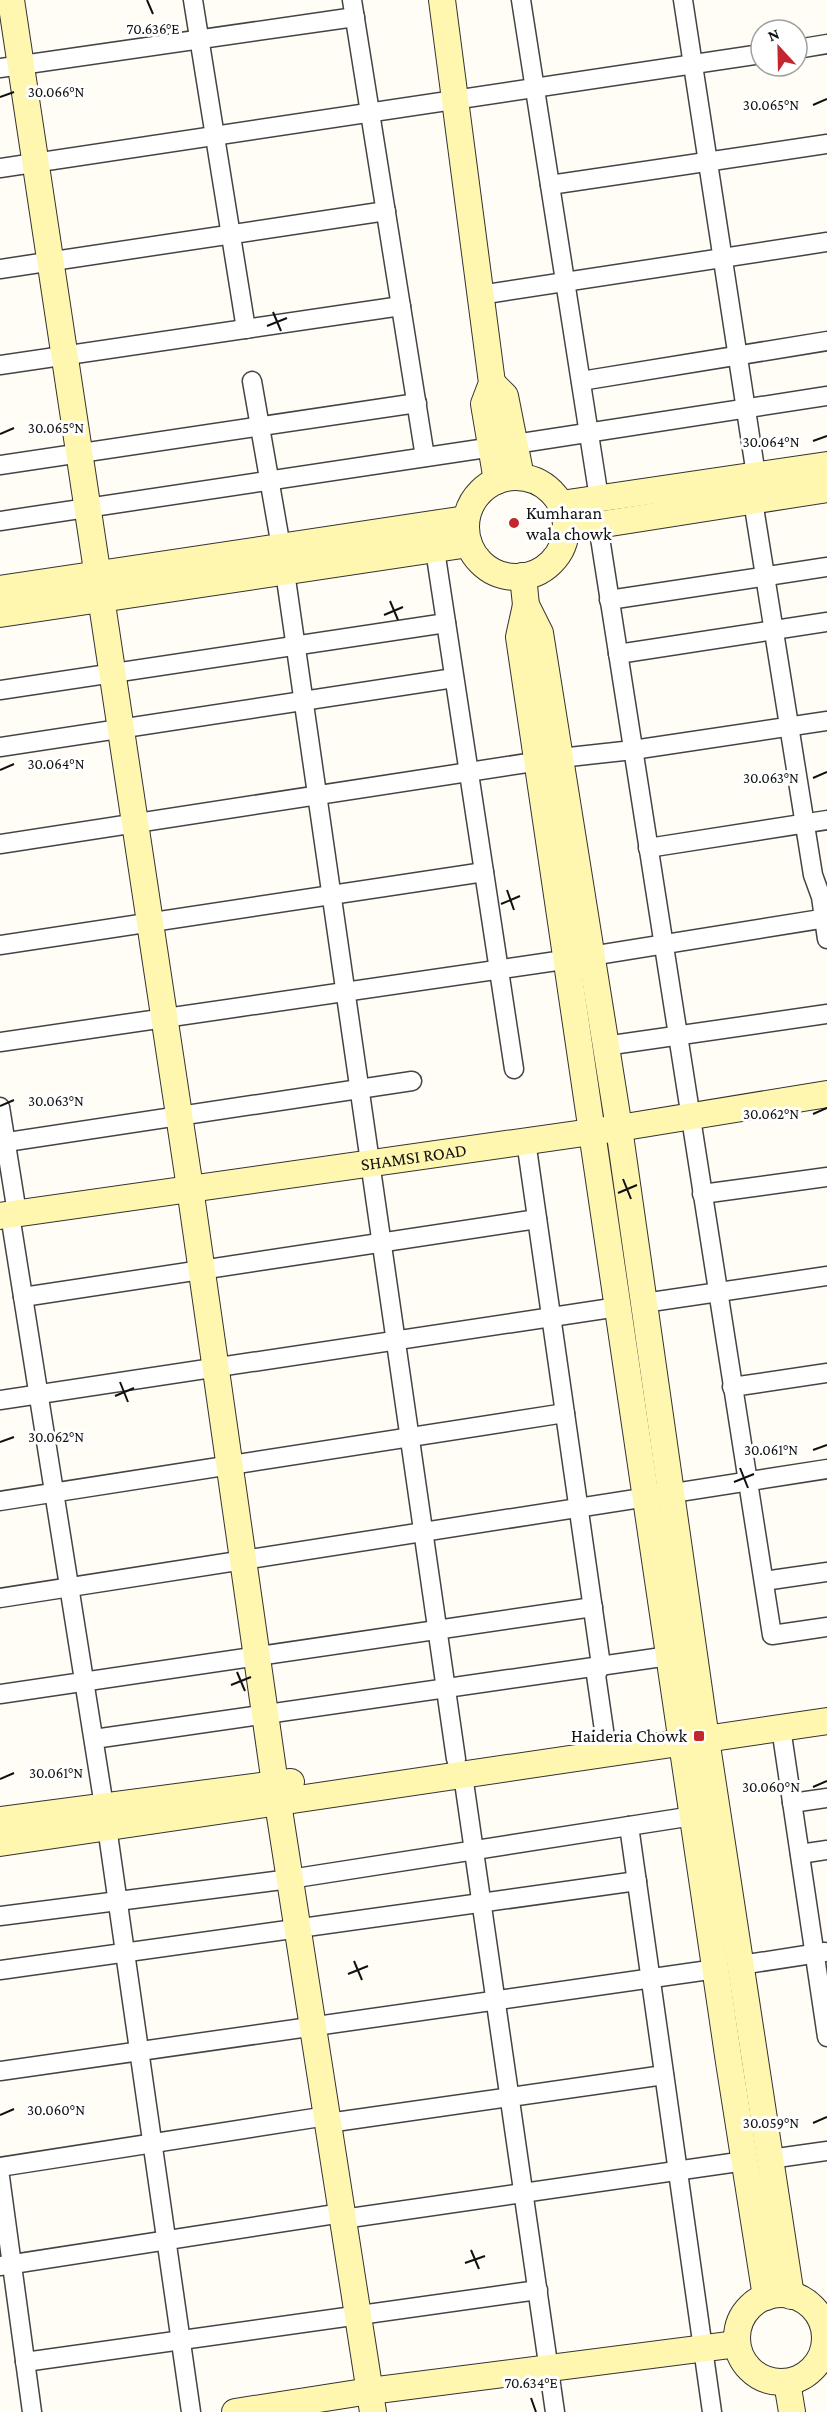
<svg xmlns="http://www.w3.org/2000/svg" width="827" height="2412" font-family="'Crimson Pro',serif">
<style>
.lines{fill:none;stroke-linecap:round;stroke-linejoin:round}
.street-casing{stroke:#444;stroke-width:21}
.secondary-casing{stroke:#333;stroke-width:28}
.street{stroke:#fff;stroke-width:18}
.secondary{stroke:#fff6b0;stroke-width:26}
.ticks{fill:none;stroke:#111;stroke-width:2}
.poi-dot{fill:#c4262e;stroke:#fff;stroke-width:2}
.labels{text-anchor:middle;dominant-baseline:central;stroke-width:6;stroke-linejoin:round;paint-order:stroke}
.poi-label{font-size:18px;fill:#111;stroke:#fff;text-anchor:start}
.street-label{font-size:18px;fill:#111;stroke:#fff}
.ticks-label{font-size:15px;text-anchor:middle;fill:#111;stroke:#fff;stroke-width:6;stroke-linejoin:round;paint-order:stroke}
</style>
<rect width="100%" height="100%" fill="#fffdf5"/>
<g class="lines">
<defs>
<g id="street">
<polyline points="193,0 246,329"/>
<polyline points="352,0 425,457"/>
<polyline points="521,0 599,498"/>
<polyline points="683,0 756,475"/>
<polyline points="797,49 827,44"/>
<polyline points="0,68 355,17"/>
<polyline points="0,168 761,54"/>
<polyline points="550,185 827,144"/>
<polyline points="0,269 386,211"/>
<polyline points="480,295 827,242"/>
<polyline points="0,365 401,306"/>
<polyline points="252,381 281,547"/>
<polyline points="581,381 827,341"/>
<polyline points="515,444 827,396"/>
<polyline points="0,465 417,403"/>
<polyline points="753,501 813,875 821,897 827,939"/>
<polyline points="0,521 493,447"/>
<polyline points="598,525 772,1635 827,1627"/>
<polyline points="435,550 514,1069"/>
<polyline points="285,572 456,1759"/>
<polyline points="609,600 827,567"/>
<polyline points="618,654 827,622"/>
<polyline points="0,690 446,623"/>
<polyline points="0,747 454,678"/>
<polyline points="0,844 560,758 633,750 827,721"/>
<polyline points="648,848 827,820"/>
<polyline points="0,945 484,872"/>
<polyline points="0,1042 591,956 827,918"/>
<polyline points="605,1046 827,1014"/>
<polyline points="0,1107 17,1213"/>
<polyline points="526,1141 601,1665 596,1675 605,1737"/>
<polyline points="0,1143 412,1081"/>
<polyline points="702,1194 827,1177"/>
<polyline points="10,1215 104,1806"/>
<polyline points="23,1297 537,1219"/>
<polyline points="644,1303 827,1276"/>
<polyline points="732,1387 827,1373"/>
<polyline points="0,1400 618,1307"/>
<polyline points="0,1501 565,1413"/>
<polyline points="764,1581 827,1572"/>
<polyline points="0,1598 827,1469"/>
<polyline points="0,1694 593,1607"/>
<polyline points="781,1728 827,2037"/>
<polyline points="94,1739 669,1656"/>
<polyline points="463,1775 555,2412"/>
<polyline points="792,1803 827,1798"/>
<polyline points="629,1826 712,2412"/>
<polyline points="107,1827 191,2412"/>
<polyline points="800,1854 827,1850"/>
<polyline points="0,1916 290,1879 693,1816"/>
<polyline points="741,1965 825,1952"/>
<polyline points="0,1970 637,1881"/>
<polyline points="0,2071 716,1969"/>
<polyline points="328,2123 664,2075"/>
<polyline points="770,2159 827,2151"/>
<polyline points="0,2167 327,2116"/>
<polyline points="0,2177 32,2412"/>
<polyline points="343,2219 745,2161"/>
<polyline points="0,2266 342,2213"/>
<polyline points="25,2362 538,2290"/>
</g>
<g id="secondary">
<polyline points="11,0 190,1188 275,1784 373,2412"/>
<polyline points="442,0 492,383 484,404 497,481"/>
<polyline points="492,383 505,396 521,477"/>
<circle cx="516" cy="527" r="50"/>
<polyline points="561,504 827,465"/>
<polyline points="566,530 827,489"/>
<polyline points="523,576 526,605 540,633 619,1128 706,1739 791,2296"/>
<polyline points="0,589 466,519"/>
<polyline points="526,605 519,637 729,2062 766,2297"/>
<polyline points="0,614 469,544"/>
<path id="s1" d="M0,1216L619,1128L827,1094"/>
<polyline points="0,1820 291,1782"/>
<polyline points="0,1843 827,1721"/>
<circle cx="781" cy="2338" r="44"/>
<polyline points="787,2382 792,2412"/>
<polyline points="235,2412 370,2391 737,2344"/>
</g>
</defs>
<use href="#street" class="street-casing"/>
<use href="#secondary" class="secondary-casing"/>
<use href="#street" class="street"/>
<use href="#secondary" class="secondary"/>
</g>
<path class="ticks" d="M147,0L153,14M0,97L14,92M813,105L827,99M273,312L281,331M267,326L287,318M0,434L14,428M813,441L827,436M390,601L398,620M384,615L403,607M0,770L14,764M813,778L827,772M507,890L514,910M501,904L520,896M0,1106L14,1100M813,1114L827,1108M623,1179L631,1199M618,1193L637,1185M120,1382L128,1402M115,1396L134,1388M0,1442L14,1437M813,1450L827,1445M740,1468L748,1488M734,1482L754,1474M237,1672L245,1691M231,1685L251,1677M0,1779L14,1773M813,1787L827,1781M354,1961L362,1980M348,1974L368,1966M0,2115L14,2109M813,2123L827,2117M471,2250L479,2269M465,2263L485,2256M531,2398L536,2412"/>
<g class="poi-dot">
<circle cx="514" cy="523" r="6"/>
<rect x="693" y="1730" width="12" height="12" rx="3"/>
</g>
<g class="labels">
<g class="poi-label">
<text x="526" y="513">Kumharan<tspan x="526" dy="21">wala chowk</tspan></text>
<text x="687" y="1736" text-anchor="end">Haideria Chowk</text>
</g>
<g class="street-label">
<text stroke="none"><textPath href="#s1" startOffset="418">SHAMSI ROAD</textPath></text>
</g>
</g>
<g class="ticks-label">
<text x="153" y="34">70.636°E</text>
<text x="56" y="97">30.066°N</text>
<text x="771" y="110">30.065°N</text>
<text x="56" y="433">30.065°N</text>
<text x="771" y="447">30.064°N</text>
<text x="56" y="769">30.064°N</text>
<text x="771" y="783">30.063°N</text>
<text x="56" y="1106">30.063°N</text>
<text x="771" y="1119">30.062°N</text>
<text x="56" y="1442">30.062°N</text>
<text x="771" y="1455">30.061°N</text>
<text x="56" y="1778">30.061°N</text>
<text x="771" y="1792">30.060°N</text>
<text x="56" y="2115">30.060°N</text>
<text x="771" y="2128">30.059°N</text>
<text x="531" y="2388">70.634°E</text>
</g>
<g transform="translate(779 48) rotate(338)"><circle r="28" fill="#ffffff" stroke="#a0a0a0" stroke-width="1.5"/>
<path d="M0-4.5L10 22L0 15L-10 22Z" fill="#c4262e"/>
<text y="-9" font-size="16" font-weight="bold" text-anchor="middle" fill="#111111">N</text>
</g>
</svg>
